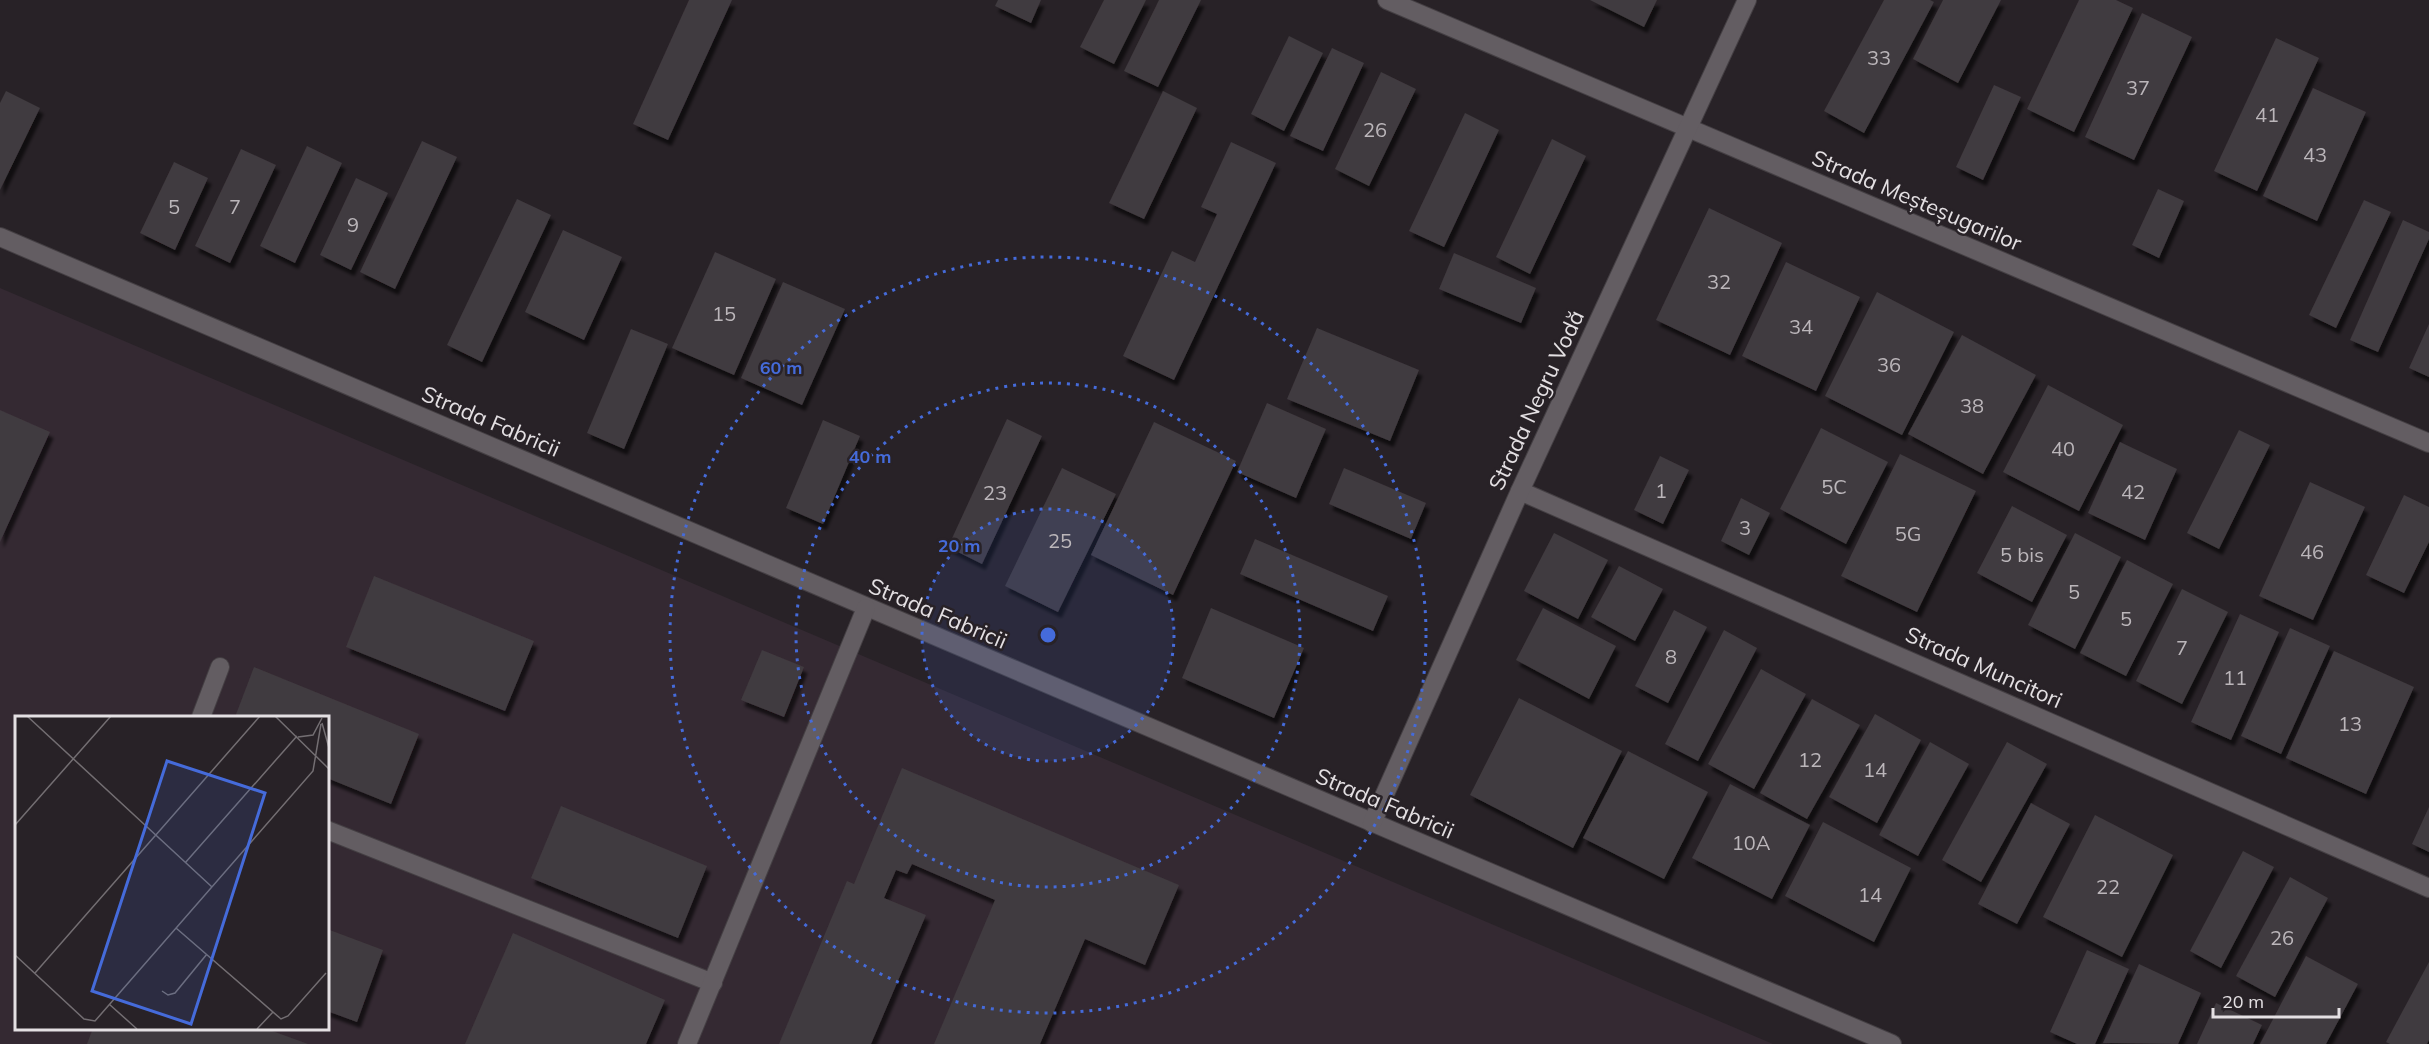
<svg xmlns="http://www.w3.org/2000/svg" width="2429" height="1044" font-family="Mulish,sans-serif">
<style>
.built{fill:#342932;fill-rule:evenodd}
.building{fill:#403a3f;filter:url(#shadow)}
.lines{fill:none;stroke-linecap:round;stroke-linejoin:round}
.minor-casing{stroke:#443f43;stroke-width:20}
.minor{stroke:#635d62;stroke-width:18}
.ring{fill:none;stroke:#456bda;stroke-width:3;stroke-dasharray:3 6}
.labels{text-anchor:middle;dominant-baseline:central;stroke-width:5;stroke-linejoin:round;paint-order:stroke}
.number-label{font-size:20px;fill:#bbb6ba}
.street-label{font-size:22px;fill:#e4e0e3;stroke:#282227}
.inset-road{fill:none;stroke:#736e72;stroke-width:1.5}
.view{fill:#456bda;fill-opacity:0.15;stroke:#456bda;stroke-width:3}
.inset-edge{fill:none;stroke:#e4e0e3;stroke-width:3}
.centre{fill:#456bda;stroke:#282227;stroke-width:3}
.ring-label{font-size:18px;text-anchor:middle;font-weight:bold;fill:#456bda;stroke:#282227;stroke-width:5;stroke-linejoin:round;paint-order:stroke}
</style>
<defs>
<filter id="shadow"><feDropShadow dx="3.5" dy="6" stdDeviation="1.5" flood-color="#0009"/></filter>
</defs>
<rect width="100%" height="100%" fill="#282227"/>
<path class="built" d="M0,288L1773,1044H0ZM16,717H327V1028H16Z"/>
<g class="building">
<polygon points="689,0 732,0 668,140 633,124"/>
<polygon points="998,0 1041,0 1031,23 995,6"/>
<polygon points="1104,0 1146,0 1114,64 1080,47"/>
<polygon points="1159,0 1201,0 1158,87 1124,71"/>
<polygon points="1590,0 1657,0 1644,27"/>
<polygon points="1884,0 1930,0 1934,2 1864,133 1824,111"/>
<polygon points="1943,0 2001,0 1958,83 1913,59"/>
<polygon points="2079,0 2116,0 2133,8 2074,132 2027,109"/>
<polygon points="2142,13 2192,37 2134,160 2085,137"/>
<polygon points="1289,36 1323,53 1284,131 1251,114"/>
<polygon points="2276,38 2319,58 2257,191 2214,171"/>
<polygon points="1332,48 1364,63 1323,151 1290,136"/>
<polygon points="1381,72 1416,89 1369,186 1335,169"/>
<polygon points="1994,85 2021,97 1983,180 1956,167"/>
<polygon points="2313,88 2366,112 2317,221 2263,196"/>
<polygon points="6,91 40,108 0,190 0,103"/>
<polygon points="1163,91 1197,108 1144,219 1109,203"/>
<polygon points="1465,113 1499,130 1444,247 1409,231"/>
<polygon points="1552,139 1586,156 1530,274 1496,257"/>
<polygon points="422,141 457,157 395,289 360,272"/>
<polygon points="1231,142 1276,163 1174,380 1123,356 1172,251 1195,262 1217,214 1201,207"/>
<polygon points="307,146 342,163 295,263 260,246"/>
<polygon points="241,149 276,165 230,263 195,246"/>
<polygon points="174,162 208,178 175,250 140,233"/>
<polygon points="356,178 388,193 351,270 320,255"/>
<polygon points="2158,189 2184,201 2159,258 2132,245"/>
<polygon points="517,199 551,215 482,362 447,345"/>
<polygon points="2364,200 2391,212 2336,328 2309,315"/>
<polygon points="1709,208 1782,243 1730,355 1656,320"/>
<polygon points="2403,220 2429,232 2429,239 2378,352 2350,340"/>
<polygon points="563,230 622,257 584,340 525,312"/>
<polygon points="715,252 776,279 734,375 672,348"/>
<polygon points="1454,253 1536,288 1521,323 1439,289"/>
<polygon points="1786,262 1860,297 1816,391 1742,356"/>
<polygon points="783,282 845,309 802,405 741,378"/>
<polygon points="1877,292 1954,332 1902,435 1825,396"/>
<polygon points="2429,324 2429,377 2409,368"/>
<polygon points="1317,328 1419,370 1390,441 1287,399"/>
<polygon points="631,329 668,344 624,449 587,433"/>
<polygon points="1962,335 2036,375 1983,474 1908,434"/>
<polygon points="2048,385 2123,425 2079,511 2003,472"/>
<polygon points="1267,403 1326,429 1296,498 1237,472"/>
<polygon points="0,410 50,432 0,542"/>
<polygon points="1007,419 1042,436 982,564 948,547"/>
<polygon points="823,420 860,436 823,524 786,508"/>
<polygon points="1154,422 1236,461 1173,595 1091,555"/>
<polygon points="1821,428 1888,462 1846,544 1780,509"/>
<polygon points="2239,430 2270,445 2219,549 2187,533"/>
<polygon points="2120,442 2177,469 2145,540 2088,513"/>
<polygon points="1900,454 1976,491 1917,612 1841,576"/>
<polygon points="1660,456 1689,470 1663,524 1634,510"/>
<polygon points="1062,468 1116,494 1058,612 1005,586"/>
<polygon points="1344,468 1426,503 1411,539 1329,504"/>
<polygon points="2310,482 2365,507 2313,620 2259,596"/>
<polygon points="2404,495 2429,507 2429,542 2404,593 2366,575"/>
<polygon points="1741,498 1770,513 1749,555 1721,541"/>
<polygon points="2012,506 2067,535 2032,602 1977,573"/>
<polygon points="1554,533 1608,560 1578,619 1524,591"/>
<polygon points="2075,533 2121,557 2075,649 2028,625"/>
<polygon points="1255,539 1388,596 1373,631 1240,574"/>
<polygon points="2127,560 2173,584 2126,676 2080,653"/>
<polygon points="1619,566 1663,589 1635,641 1591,617"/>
<polygon points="374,576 534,641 505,711 346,647"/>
<polygon points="2182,589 2228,612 2182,704 2136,681"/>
<polygon points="1211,608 1304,648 1274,718 1182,678"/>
<polygon points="1543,608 1616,646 1589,699 1516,660"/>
<polygon points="1674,610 1707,627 1668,703 1635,686"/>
<polygon points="2240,614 2279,632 2231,740 2191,722"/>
<polygon points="2290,628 2330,646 2281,754 2241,736"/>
<polygon points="1724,630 1757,648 1698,761 1665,744"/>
<polygon points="762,650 804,667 784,717 741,700"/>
<polygon points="2334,651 2414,687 2366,794 2286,758"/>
<polygon points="254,667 419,734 391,804 327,778 327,717 235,717"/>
<polygon points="1761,669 1806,694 1754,789 1708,764"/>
<polygon points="1519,698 1622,751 1573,848 1470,795"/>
<polygon points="1812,699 1860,725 1807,819 1760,793"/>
<polygon points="1875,714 1921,740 1877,823 1829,797"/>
<polygon points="1930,742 1969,764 1918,856 1879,835"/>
<polygon points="2007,742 2047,764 1981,882 1942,860"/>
<polygon points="1628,751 1708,792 1664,879 1583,838"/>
<polygon points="902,768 1179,885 1145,965 1085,939 1040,1044 934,1044 995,900 912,864 907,874 896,870 884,898 926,915 871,1044 779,1044 847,881 854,884"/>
<polygon points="1730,784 1810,825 1772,899 1692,858"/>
<polygon points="2031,803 2070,824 2017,924 1978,904"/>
<polygon points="561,806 707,866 678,938 531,878"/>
<polygon points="2429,807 2429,852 2412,844"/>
<polygon points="2095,815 2173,855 2122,957 2043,917"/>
<polygon points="1823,822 1911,868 1874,942 1785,896"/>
<polygon points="2243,851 2274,867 2221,968 2190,951"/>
<polygon points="2290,877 2328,898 2275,997 2236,976"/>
<polygon points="327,929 383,950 357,1022 327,1011"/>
<polygon points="513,933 665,1000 646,1044 465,1044"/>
<polygon points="2087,950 2129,969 2095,1044 2077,1044 2050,1032"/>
<polygon points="2306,956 2358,984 2326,1044 2260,1044"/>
<polygon points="2429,962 2429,1040 2427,1044 2390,1044 2386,1042"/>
<polygon points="2139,964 2201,993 2178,1044 2103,1043"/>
<polygon points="2216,1003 2262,1025 2253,1044 2197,1044"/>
<polygon points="93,1028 264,1028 308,1044 87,1044"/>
</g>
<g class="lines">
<defs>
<g id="minor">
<polyline points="1387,0 2429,443"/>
<polyline points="0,237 1892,1044"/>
<polyline points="1520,491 2429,888"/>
<polyline points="201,717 220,667"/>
<polyline points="1372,823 1520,491 1747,0"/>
<polyline points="327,830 713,983"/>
<polyline points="687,1044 866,608"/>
</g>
</defs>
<use href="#minor" class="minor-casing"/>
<use href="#minor" class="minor"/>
</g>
<circle cx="1048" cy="635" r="126" fill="#456bda" fill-opacity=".12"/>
<g class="ring">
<circle cx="1048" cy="635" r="126"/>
<circle cx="1048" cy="635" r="252"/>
<circle cx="1048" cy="635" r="378"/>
</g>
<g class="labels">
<g class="number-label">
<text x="1879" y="57">33</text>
<text x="2138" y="87">37</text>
<text x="2267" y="114">41</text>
<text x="1375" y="129">26</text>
<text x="2315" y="154">43</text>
<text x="174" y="206">5</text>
<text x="235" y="206">7</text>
<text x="353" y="224">9</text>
<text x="1719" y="281">32</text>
<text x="724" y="313">15</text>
<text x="1801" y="326">34</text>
<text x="1889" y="364">36</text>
<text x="1972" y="405">38</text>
<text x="2063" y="448">40</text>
<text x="1834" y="486">5C</text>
<text x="1661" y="490">1</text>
<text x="2133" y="491">42</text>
<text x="995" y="492">23</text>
<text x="1745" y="527">3</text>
<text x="1908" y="533">5G</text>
<text x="1060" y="540">25</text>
<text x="2312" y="551">46</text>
<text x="2022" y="554">5 bis</text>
<text x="2074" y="591">5</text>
<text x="2126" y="618">5</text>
<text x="2182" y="647">7</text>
<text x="1671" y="656">8</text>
<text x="2235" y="677">11</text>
<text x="2350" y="723">13</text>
<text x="1810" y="759">12</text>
<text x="1875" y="769">14</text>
<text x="1751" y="842">10A</text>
<text x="2108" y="886">22</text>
<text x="1870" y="894">14</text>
<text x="2282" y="937">26</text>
</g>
<g class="street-label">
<text transform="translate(1917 200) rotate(23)">Strada Meșteșugarilor</text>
<text transform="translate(1536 400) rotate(-65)">Strada Negru Vodă</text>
<text transform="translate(491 421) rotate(23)">Strada Fabricii</text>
<text transform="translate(938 613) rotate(23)">Strada Fabricii</text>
<text transform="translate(1984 667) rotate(24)">Strada Muncitori</text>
<text transform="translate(1385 803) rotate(23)">Strada Fabricii</text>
</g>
</g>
<g transform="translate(15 716)">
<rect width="314" height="314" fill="#282227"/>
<path class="inset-road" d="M12,0L197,171M260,0L314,53M307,7L314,32M283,21L298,19L307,2M0,109L96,0M170,147L282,20M161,212L266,303L273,300L311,257M0,239L69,303L80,305L298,55L306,8M20,257L245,0M147,275L153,279L160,277L192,238M94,288L122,313M242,313L258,296"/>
<path class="view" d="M152,45L250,77L176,308L77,275Z"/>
<rect width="314" height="314" class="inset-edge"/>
</g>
<circle cx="1048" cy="635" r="9" class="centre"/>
<g class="ring-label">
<text x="781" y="374">60 m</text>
<text x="870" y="463">40 m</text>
<text x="959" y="552">20 m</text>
</g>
<path d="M2213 1008v9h126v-9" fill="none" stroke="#e4e0e3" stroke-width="3"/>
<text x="2222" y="1008" font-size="18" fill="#e4e0e3" stroke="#282227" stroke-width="4.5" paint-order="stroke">20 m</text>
</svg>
